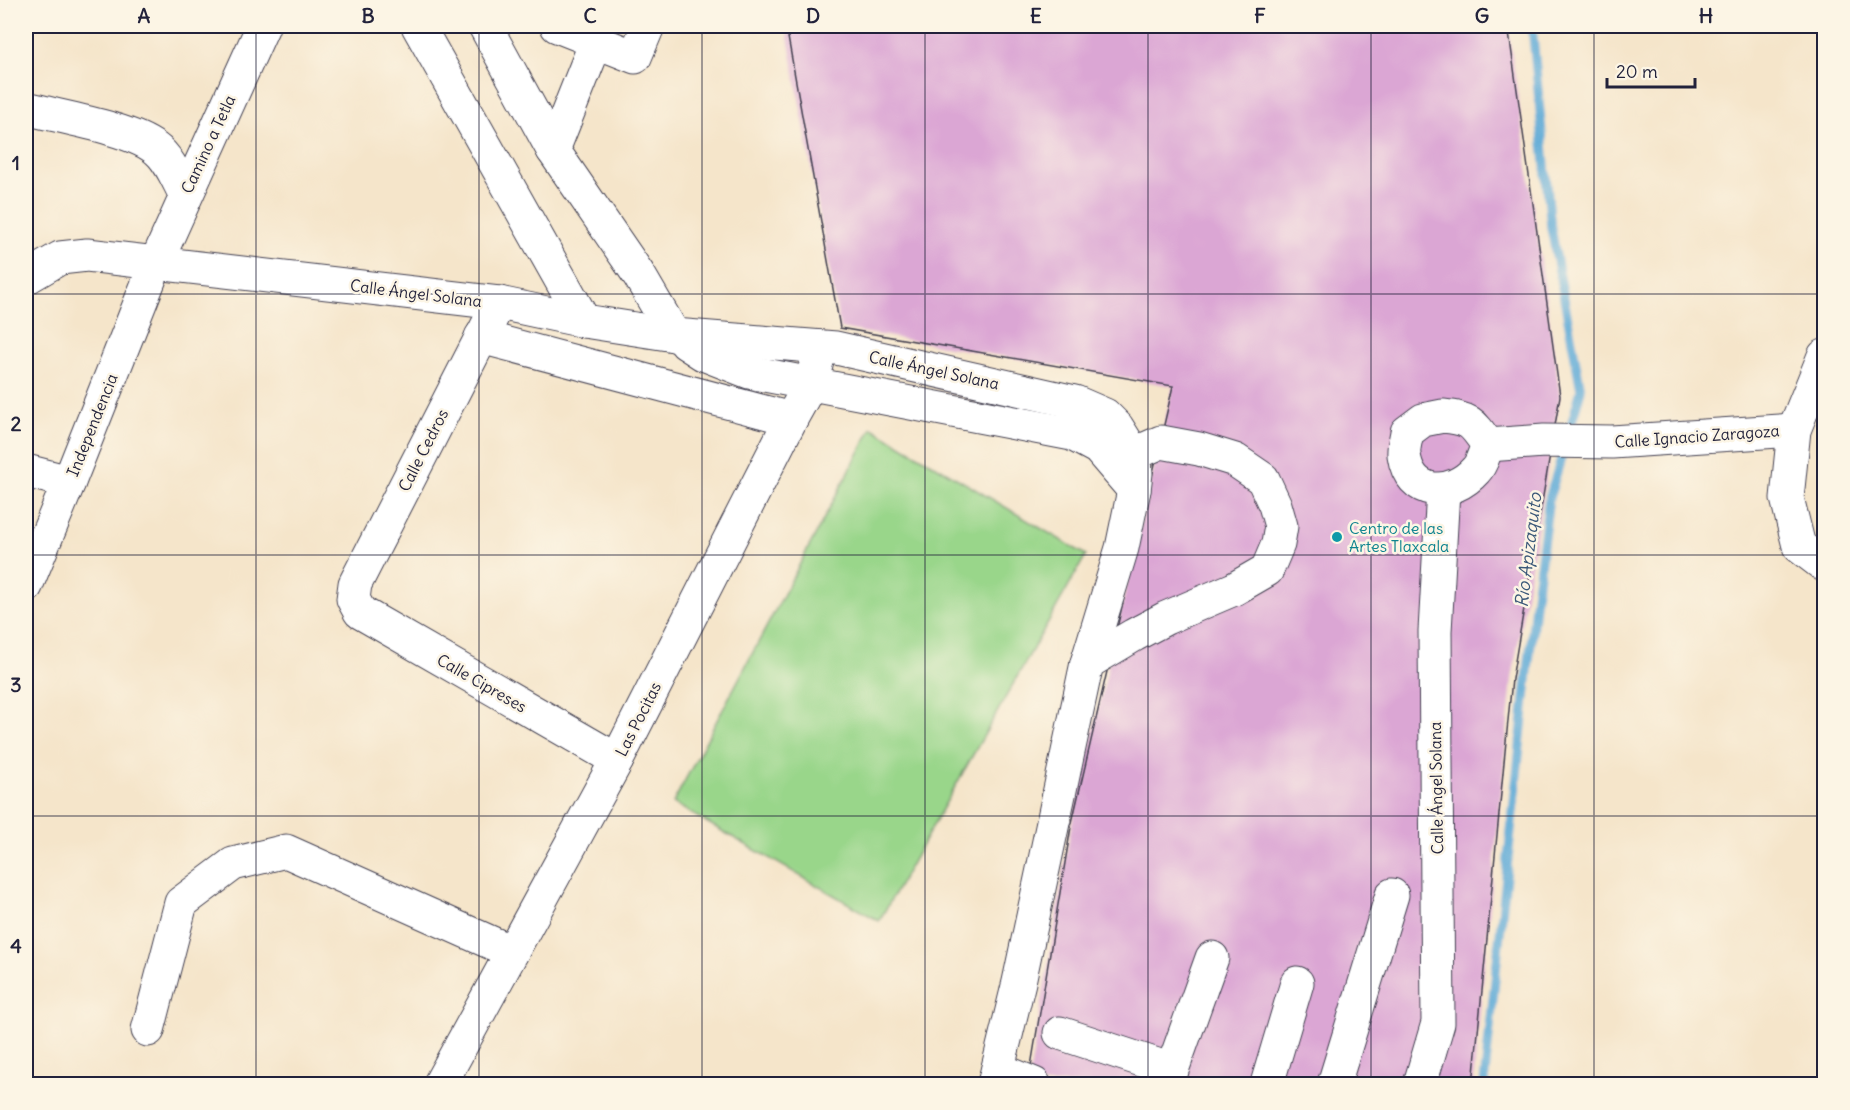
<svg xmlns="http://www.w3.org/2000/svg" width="1850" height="1110" font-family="Delius,sans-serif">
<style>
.green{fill:#99d68a;stroke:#5e7c62;stroke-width:1.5}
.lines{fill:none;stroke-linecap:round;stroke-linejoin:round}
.stream{stroke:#5eaad7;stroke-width:9}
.building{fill:#dba6d4}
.minor-casing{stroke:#423f50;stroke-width:35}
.major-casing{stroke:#423f50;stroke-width:35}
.minor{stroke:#fff;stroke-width:33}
.major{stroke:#fff;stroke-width:33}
.grid{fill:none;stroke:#22223b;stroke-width:1.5;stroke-opacity:0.55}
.culture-dot{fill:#0f9aa8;stroke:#fcf5e5;stroke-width:2}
.labels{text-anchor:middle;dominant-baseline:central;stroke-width:5;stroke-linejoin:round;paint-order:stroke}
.street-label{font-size:16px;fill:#22223b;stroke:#fcf5e5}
.culture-label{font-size:16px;fill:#0d838f;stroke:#fcf5e5;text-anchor:start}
.water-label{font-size:18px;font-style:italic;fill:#3a5879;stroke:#fcf5e5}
.neatline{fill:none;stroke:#22223b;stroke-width:2}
.grid-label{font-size:20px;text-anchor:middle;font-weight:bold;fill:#22223b}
</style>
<rect width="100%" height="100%" fill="#fcf5e5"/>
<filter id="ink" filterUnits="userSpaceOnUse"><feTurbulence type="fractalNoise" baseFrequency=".0167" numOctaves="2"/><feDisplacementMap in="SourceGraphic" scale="12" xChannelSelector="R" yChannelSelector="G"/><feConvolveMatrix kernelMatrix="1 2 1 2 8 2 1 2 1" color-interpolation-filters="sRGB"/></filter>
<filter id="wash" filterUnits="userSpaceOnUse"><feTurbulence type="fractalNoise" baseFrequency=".008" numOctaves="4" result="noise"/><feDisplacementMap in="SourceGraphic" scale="24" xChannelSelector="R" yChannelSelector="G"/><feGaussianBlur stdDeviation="1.35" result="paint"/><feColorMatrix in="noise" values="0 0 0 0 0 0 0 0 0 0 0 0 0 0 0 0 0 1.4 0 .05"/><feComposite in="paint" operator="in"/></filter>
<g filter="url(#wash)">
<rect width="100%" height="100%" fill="#f5e5ca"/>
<polygon class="green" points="872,428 1086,555 879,921 673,803"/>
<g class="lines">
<g class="stream">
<polyline points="1532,26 1551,228 1581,390 1568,435"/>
<polyline points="1484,1084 1535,605 1549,499 1564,448"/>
</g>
</g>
<g id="blocks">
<polygon class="building" points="786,26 1508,26 1560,396 1512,679 1473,1084 1028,1084 1071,827 1173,386 840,328"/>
</g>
</g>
<g filter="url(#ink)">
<use href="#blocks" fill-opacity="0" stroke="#423f50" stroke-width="1.5"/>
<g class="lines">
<defs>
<g id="minor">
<polyline points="418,26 584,321"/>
<polyline points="485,26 553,150 639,275 674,335"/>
<polyline points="557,26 635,57 648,26"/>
<path d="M26,108C59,117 129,128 155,148C169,158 177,179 185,194"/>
<polyline points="553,150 596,42"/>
<polyline points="26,278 60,258 87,255 156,263 69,482 26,586"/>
<polyline points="499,303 355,584 353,599 360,612 617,760"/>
<polyline points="481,337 791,419"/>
<polyline points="1824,356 1794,430 1787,498 1799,546 1824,565"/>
<path d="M1443,416C1471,419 1472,422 1488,445C1484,453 1482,464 1476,470C1451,498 1410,497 1404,455C1403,448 1406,439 1407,432L1423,420Z"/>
<polyline points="1488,445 1544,441 1612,442 1794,430"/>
<polyline points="26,471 69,482"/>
<polyline points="1087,663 1134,635 1166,618 1234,589 1267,570 1278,544 1281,526 1275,505 1263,479 1235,460 1199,449 1161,442 1134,454 1114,465"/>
<polyline points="148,1030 181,903 233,864 286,851 512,952"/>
<polyline points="1060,1033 1172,1070"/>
<polyline points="998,1069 1034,1084"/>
<polyline points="440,1084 617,760 791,419 811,383 821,347"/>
<polyline points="1167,1084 1212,958"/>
<polyline points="1267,1084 1297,983"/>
<polyline points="1334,1084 1392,895"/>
<polyline points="1420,1084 1438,1023 1435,631 1443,490"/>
</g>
<g id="major">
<polyline points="263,26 156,263 499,303 584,321 674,335 836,348 1075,402 1105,415 1117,427 1134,454 1136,473 1134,490 1122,548 1087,663 1019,982 994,1084"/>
<polyline points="686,343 703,354 749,372 1072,434 1098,448 1134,490"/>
</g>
</defs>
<use href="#minor" class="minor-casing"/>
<use href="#major" class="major-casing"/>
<use href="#minor" class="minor"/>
<use href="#major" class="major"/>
</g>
</g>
<path class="grid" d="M256,26V1084M479,26V1084M702,26V1084M925,26V1084M1148,26V1084M1371,26V1084M1594,26V1084M26,294H1824M26,555H1824M26,816H1824"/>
<circle class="culture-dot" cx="1337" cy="537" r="6"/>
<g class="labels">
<g class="street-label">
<text transform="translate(208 144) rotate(-65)">Camino a Tetla</text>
<text transform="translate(416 293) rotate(7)">Calle Ángel Solana</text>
<text transform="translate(934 370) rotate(12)">Calle Ángel Solana</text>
<text transform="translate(92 425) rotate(-68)">Independencia</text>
<text transform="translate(1697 436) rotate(-4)">Calle Ignacio Zaragoza</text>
<text transform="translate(423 450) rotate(-63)">Calle Cedros</text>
<text transform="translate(482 683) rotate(30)">Calle Cipreses</text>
<text transform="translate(638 719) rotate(-63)">Las Pocitas</text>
<text transform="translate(1436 788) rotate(-91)">Calle Ángel Solana</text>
</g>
<g class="culture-label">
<text x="1349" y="528">Centro de las<tspan x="1349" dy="18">Artes Tlaxcala</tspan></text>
</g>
<g class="water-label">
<text transform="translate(1528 550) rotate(-83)">Río Apizaquito</text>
</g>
</g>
<rect width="1850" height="1110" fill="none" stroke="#fcf5e5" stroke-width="66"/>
<path d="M1607 78v9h88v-9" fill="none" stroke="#22223b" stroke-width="3"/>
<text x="1616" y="78" font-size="18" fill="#22223b" stroke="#fcf5e5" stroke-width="4.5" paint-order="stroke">20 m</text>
<rect x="33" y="33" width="1784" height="1044" class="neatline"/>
<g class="grid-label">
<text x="144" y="23">A</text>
<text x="368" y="23">B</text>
<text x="590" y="23">C</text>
<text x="813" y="23">D</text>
<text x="1036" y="23">E</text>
<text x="1260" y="23">F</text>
<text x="1482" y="23">G</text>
<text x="1706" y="23">H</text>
<text x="16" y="170">1</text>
<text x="16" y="431">2</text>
<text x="16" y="692">3</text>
<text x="16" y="953">4</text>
</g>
</svg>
